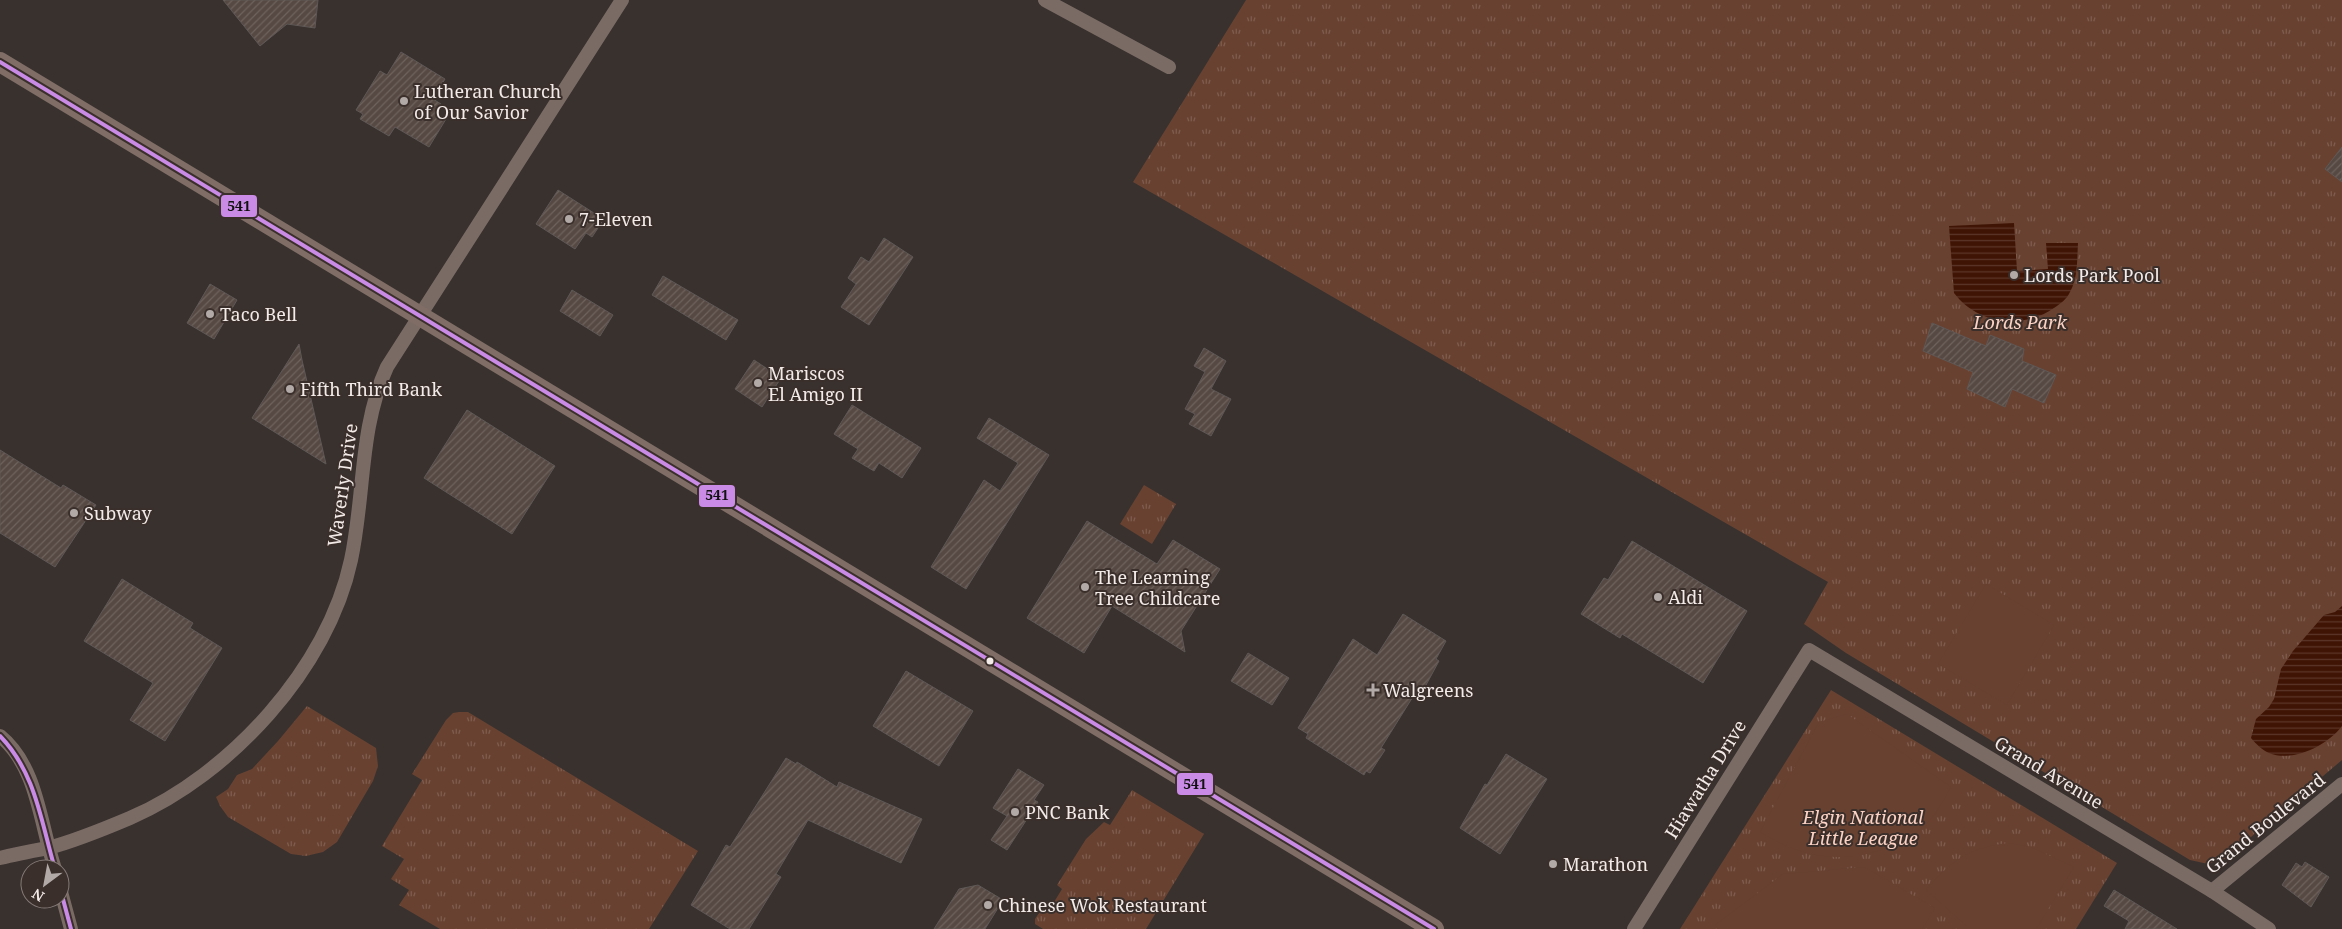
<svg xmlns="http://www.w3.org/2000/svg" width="2342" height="929" font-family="'Noto Serif',serif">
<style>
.grass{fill:url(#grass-tufts)}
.pitch{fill:#684131}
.water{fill:url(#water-rules)}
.building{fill:url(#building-hatch);stroke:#5e5856}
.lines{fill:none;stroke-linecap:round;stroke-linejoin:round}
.street{stroke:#7b6b65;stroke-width:14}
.secondary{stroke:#7f6d66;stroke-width:20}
.bus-1-casing{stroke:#3b2f2b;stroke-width:8}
.bus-1{stroke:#ca8be6;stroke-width:4}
.poi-dot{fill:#b2aaa7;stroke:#3b2f2b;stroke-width:2}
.bus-dot{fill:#f3ebe8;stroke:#3b2f2b;stroke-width:2}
.labels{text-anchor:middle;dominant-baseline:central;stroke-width:4;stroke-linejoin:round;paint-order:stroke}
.poi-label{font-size:18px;fill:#f3ebe8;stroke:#3b2f2b;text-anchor:start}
.park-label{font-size:18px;font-style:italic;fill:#fbd2c3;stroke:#3b2f2b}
.street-label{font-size:18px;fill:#f3ebe8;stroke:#3b2f2b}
.line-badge{stroke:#3b2f2b;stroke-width:2}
.pale-badge-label{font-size:14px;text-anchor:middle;font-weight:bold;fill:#111}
</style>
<defs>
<pattern id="grass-tufts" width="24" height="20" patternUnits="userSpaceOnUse" patternTransform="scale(1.25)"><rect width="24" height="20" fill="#684131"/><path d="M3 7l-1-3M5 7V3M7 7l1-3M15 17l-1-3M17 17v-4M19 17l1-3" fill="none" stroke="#7e5d4f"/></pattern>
<pattern id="water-rules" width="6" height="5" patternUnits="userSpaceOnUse" patternTransform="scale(1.25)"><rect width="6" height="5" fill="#3f1404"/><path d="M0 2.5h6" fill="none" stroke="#5b3629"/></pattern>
<pattern id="building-hatch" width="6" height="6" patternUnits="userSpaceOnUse" patternTransform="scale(1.25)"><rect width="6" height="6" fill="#564842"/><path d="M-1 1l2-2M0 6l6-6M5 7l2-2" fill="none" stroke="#6f635d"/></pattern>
</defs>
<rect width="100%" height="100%" fill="#38312e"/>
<g class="grass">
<polygon points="1246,0 2342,0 2342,760 2225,859 2208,864 2190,860 1846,653 1804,624 1828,582 1133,182"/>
<polygon points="1144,485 1176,504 1152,544 1120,524"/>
<polygon points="1831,690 2117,863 2076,929 1680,929"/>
<polygon points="307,706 376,748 378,766 373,781 337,842 323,852 306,856 291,854 228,817 220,806 216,797 228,789 237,775 252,769 278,741"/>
<polygon points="459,712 468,712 698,851 649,929 440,929 399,905 409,890 391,879 404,859 382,846 422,780 412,774 446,720 453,713"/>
<polygon points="1132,790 1204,834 1146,929 1043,929 1035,924 1035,919 1045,904 1051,907 1062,889 1057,885 1086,839 1104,822 1110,825"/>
</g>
<g class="pitch">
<polygon points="1986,584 2054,625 2007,705 1938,664"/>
<path d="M1847,714L1951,787C1944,799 1937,814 1926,824C1913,836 1899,843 1883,849C1839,865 1799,856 1760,832L1819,722Z"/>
<path d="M2009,843L2031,847L2074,867L2036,929H1970L1926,890C1951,861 1969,847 2009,843Z"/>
<polygon points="1864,867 1935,908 1922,929 1719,929 1715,925 1783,874"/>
</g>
<g class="water">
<path d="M2014,223L2017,271L2048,269L2046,243H2078C2077,259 2078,278 2070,292C2067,299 2060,304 2054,308C2023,330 1977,324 1954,293L1949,226Z"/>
<path d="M2342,606V726C2328,745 2293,763 2269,753C2262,750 2256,744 2251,738L2256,719L2269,707L2274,699L2281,669L2293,651L2324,615L2335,612Z"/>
</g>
<g class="building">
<polygon points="223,0 318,0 315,28 287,24 260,46"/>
<polygon points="401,52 445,79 433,99 441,104 435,113 446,119 429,147 395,127 389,136 360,119 363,114 356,110 380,71 387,75"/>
<polygon points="2342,147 2342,182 2325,169"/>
<polygon points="558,190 597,215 596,217 602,222 592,237 586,233 575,249 536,224"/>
<polygon points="884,238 913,257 869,325 841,307 856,284 848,278 861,257 869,262"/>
<polygon points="663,276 738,320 726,340 652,295"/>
<polygon points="210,284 237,300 214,339 187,323"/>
<polygon points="572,290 613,315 600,336 560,311"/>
<polygon points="1932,323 1986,346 1990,335 2024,349 2022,361 2056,375 2044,403 2012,389 2005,407 1967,389 1973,372 1923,351"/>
<polygon points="299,344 302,360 326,464 252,418"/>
<polygon points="1204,348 1226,361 1211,389 1231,399 1211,436 1189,424 1195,414 1185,409 1205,372 1194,366"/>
<polygon points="754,360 781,378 762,407 735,389"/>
<polygon points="852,405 921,448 902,478 879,463 874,471 852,458 858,449 834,434"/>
<polygon points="467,410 555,466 512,534 424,478"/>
<polygon points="989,418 1049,455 966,589 931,567 984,480 1000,491 1018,463 977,438"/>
<polygon points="0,450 61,488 63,485 96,505 55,567 0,533"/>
<polygon points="1087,521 1157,564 1173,540 1220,569 1181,631 1185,652 1112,606 1084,653 1027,618"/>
<polygon points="1632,541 1747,611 1703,683 1622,634 1620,638 1581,614 1604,578 1608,580"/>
<polygon points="122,579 193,623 190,628 222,648 165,741 130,720 153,683 84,641"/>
<polygon points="1403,614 1446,641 1436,659 1439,661 1419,698 1414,695 1381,748 1385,750 1370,773 1366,771 1364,775 1306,738 1308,734 1298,728 1353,639 1377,655"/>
<polygon points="1248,653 1289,678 1272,705 1231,681"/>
<polygon points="906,671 973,711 939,766 873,726"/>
<polygon points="1506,754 1547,779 1500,854 1460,828 1485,784 1487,785"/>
<polygon points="786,758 796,764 797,762 837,787 839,782 922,819 901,863 808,820 776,874 781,877 749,929 730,929 691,905 726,845 730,847"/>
<polygon points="1018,769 1044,785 1034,800 1038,802 1007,850 991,840 1007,816 993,808"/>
<polygon points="2305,862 2329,877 2311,907 2282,885 2296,863 2302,867"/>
<polygon points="978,885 1003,900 985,929 934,929 959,889"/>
<polygon points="2114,890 2177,929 2125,929 2129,921 2104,906"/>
</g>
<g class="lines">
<g class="street">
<polyline points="1045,0 1169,67"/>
<path d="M0,736C38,767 40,825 55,869"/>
<path d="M0,858C16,854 32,851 48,848C75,841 104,829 130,818C230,775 328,668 351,560C365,495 359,428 387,367L622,0"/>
<polyline points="60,888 71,929"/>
<polyline points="2212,891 2342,784"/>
<polyline points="1634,929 1809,650 2212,891 2269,929"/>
</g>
<polyline class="secondary" points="0,62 1434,929"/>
<defs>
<g id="bus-1">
<polyline points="0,62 1434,929"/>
<path d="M0,736C36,773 41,822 55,869"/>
<polyline points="60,888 71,929"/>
</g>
</defs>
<use href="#bus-1" class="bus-1-casing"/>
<use href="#bus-1" class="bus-1"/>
</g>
<g class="poi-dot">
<circle cx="404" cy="101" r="5"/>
<circle cx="569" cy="219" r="5"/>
<circle cx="2014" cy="275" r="5"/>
<circle cx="210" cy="314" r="5"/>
<circle cx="758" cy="383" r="5"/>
<circle cx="290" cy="389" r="5"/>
<circle cx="74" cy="513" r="5"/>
<circle cx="1085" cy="587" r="5"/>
<circle cx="1658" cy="597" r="5"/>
<path d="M1370.5 682.5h5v5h5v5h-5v5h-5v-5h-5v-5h5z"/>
<circle cx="1015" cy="812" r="5"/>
<circle cx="1553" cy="864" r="5"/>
<circle cx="988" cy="905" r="5"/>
</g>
<circle class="bus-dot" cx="990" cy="661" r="4.5"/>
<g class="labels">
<g class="poi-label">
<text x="414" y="91">Lutheran Church<tspan x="414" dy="21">of Our Savior</tspan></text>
<text x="579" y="219">7-Eleven</text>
<text x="2024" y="275">Lords Park Pool</text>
<text x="220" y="314">Taco Bell</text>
<text x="768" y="373">Mariscos<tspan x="768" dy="21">El Amigo II</tspan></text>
<text x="300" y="389">Fifth Third Bank</text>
<text x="84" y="513">Subway</text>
<text x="1095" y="577">The Learning<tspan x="1095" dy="21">Tree Childcare</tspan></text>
<text x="1668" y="597">Aldi</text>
<text x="1383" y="690">Walgreens</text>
<text x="1025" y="812">PNC Bank</text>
<text x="1563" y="864">Marathon</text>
<text x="998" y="905">Chinese Wok Restaurant</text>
</g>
<g class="park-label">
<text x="2020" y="322">Lords Park</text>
<text x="1863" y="817">Elgin National<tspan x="1863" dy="21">Little League</tspan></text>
</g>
<g class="street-label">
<text transform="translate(342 485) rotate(-82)">Waverly Drive</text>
<text transform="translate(2049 772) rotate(31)">Grand Avenue</text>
<text transform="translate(1705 779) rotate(-58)">Hiawatha Drive</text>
<text transform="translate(2265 823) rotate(-39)">Grand Boulevard</text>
</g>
</g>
<g class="line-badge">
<rect x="220" y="194" width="38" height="24" rx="5" fill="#ca8be6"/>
<rect x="698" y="484" width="38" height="24" rx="5" fill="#ca8be6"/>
<rect x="1176" y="772" width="38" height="24" rx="5" fill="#ca8be6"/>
</g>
<g class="pale-badge-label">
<text x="239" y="211">541</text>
<text x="717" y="500">541</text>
<text x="1195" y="789">541</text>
</g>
<g transform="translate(45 884) rotate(212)"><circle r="24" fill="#3b2f2b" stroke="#857a77"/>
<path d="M0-4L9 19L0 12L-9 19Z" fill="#b2aaa7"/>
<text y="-8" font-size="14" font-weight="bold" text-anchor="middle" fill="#f3ebe8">N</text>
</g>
</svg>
